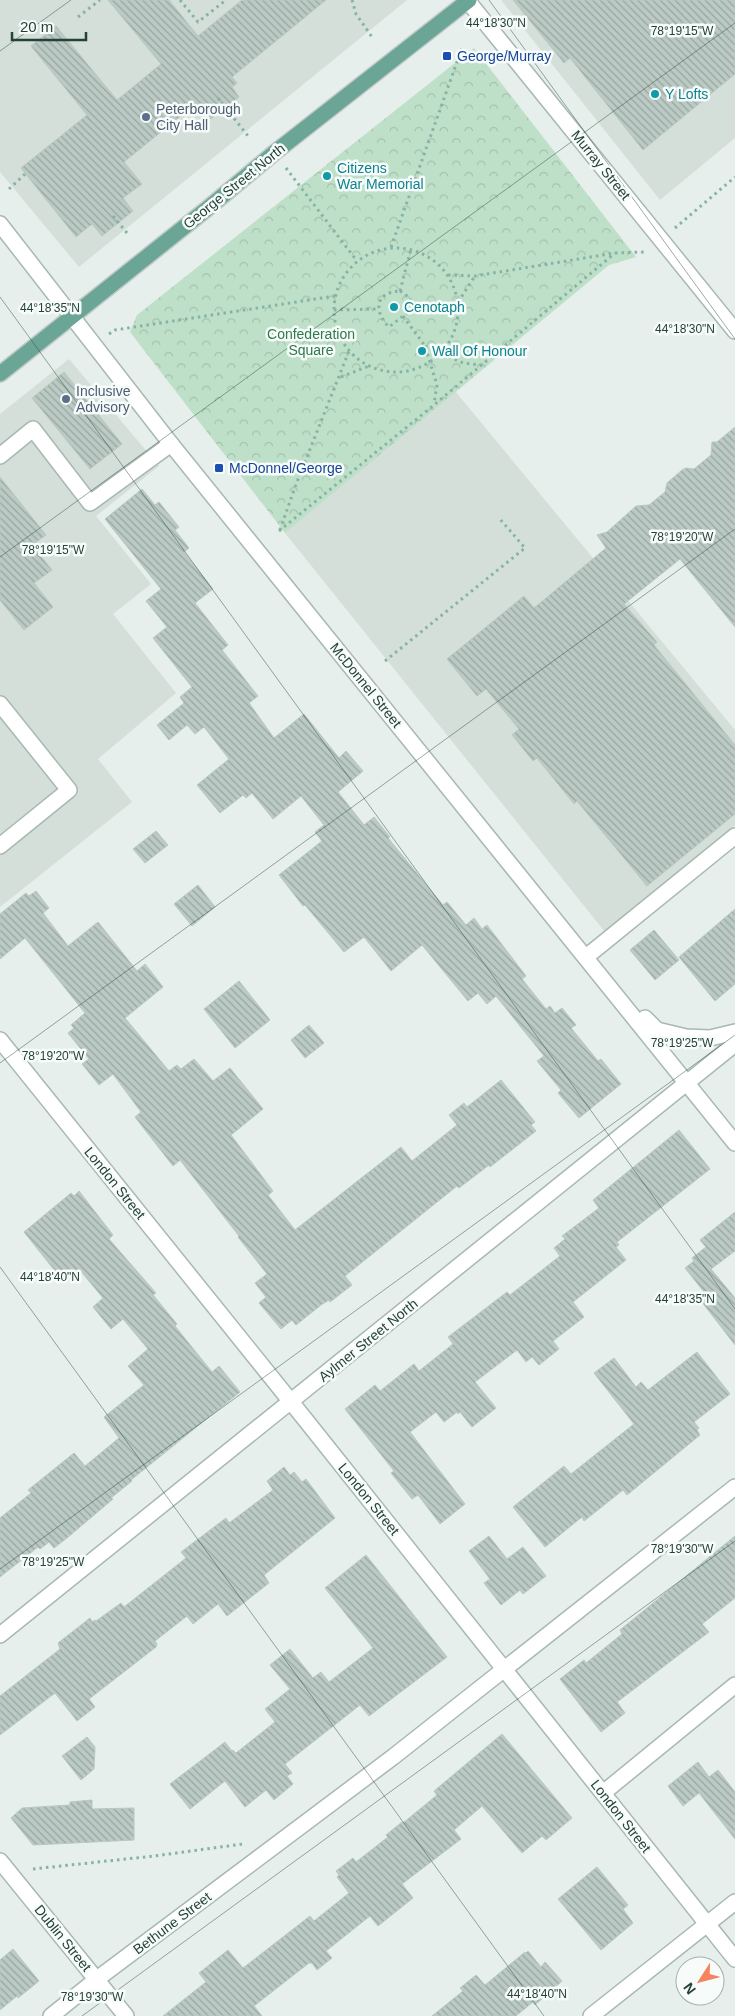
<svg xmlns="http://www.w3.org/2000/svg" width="735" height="2016" font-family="Arial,sans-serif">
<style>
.built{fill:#d4dfda}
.park{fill:url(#park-crowns)}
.building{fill:url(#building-back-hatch);stroke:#b8c9c2}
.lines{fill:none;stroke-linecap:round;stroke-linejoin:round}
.minor-casing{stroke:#a8b8b2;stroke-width:18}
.major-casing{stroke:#c2cac8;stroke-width:18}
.path{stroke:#86b3a5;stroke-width:3;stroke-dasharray:2.5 4;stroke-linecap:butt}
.minor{stroke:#fff;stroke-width:15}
.major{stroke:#6aa596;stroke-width:15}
.ticks{fill:none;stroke:#24423a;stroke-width:1;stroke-opacity:0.45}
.transit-dot{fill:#1a4fb4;stroke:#f7fbf9;stroke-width:2}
.culture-dot{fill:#0f9aa8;stroke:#f7fbf9;stroke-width:2}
.service-dot{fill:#5c6f8a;stroke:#f7fbf9;stroke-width:2}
.labels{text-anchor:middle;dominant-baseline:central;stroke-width:5;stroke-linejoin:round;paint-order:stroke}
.transit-label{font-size:14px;fill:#164399;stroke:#f7fbf9;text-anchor:start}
.culture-label{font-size:14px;fill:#0d838f;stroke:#f7fbf9;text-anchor:start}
.service-label{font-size:14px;fill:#4e5e75;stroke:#f7fbf9;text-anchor:start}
.street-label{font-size:14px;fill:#24423a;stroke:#f7fbf9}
.park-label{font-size:14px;fill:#2d7a4b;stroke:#f7fbf9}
.ticks-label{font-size:12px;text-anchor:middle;fill:#24423a;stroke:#f7fbf9;stroke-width:5;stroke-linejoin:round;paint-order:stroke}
</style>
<defs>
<pattern id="park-crowns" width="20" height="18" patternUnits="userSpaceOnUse" patternTransform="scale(1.25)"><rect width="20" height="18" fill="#bfe0c8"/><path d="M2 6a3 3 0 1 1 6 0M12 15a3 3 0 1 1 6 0" fill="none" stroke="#a4c1ad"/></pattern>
<pattern id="building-back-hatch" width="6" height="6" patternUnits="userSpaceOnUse" patternTransform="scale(1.25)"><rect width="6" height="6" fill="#bbcac4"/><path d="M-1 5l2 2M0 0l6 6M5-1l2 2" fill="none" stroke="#98a6a0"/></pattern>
</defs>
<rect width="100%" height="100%" fill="#e6efeb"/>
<g class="built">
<polygon points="0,0 407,0 79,267 0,172"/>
<polygon points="501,0 735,0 735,138 660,200"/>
<polygon points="69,359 159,466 96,516 151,584 113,614 176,693 98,759 132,802 0,907 0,414"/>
<polygon points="455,391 735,730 735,825 605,932 285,533"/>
</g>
<polygon class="park" points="474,48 636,257 609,265 285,533 130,332 137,315"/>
<g class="building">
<polygon points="108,0 169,0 198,36 242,0 326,0 232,77 237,83 232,87 239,97 211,119 205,109 200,113 194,105 124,162 142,184 123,198 133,211 102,236 92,224 76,237 21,168 87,115 31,46 56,26 117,100 161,64"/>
<polygon points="513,0 735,0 735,74 643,150 570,58 564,63"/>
<polygon points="64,372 122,444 90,469 32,398"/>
<polygon points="735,427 735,627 680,559 624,604 657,642 654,645 735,745 735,814 647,886 577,801 574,804 537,758 533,761 512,735 519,729 486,689 477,696 447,659 524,596 534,608 606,548 597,535 607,532 636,506 649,505 665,492 667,483 682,470 686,468 694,469 711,455 712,442 717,442"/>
<polygon points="0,477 46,535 32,545 52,570 34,583 53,607 24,630 0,600"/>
<polygon points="142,489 155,505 159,502 179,527 175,530 189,548 184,552 213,589 195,603 228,645 222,650 258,696 249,703 274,738 304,714 339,758 346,751 363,771 338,792 364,825 374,817 390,837 388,838 443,905 447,902 466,925 474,918 482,929 487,925 526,976 522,979 546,1009 550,1006 555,1013 562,1008 576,1025 571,1028 598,1061 601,1059 621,1084 579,1118 558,1093 561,1090 537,1061 544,1056 496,996 487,1004 478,993 468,1001 422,945 391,971 364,937 344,952 305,905 303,906 279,875 322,841 315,832 324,825 301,796 273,819 252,793 246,798 243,795 220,813 197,785 229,759 204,727 195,734 187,725 169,740 157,725 184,703 180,697 192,687 153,638 167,627 146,601 161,589 105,519"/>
<polygon points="156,831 168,845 145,863 133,849"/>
<polygon points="198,885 215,907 192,926 174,904"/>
<polygon points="36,891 49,908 43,913 68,946 98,922 137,971 145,964 163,987 125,1018 169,1071 177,1065 181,1069 194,1059 213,1081 230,1068 263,1109 231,1135 273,1191 268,1195 295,1230 401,1147 412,1161 457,1125 449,1115 464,1103 467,1107 501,1080 535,1122 531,1125 536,1131 490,1167 489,1165 459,1188 457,1186 345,1276 352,1285 330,1302 329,1300 321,1305 296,1325 292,1320 281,1329 259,1303 266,1297 255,1283 267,1274 238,1237 239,1236 180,1160 173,1166 135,1117 141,1112 113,1074 99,1085 82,1064 89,1059 68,1033 74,1028 71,1025 85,1013 25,938 0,959 0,914 26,893 29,896"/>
<polygon points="735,909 735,984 715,1001 679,957"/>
<polygon points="654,930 679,960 655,980 630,950"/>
<polygon points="239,981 270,1020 235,1048 204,1009"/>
<polygon points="309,1025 324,1043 305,1058 291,1040"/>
<polygon points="679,1130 710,1169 617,1242 619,1245 616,1247 626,1260 573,1302 584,1317 553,1341 559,1349 539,1365 532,1357 526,1362 517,1350 475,1382 496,1408 472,1427 460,1412 458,1414 457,1412 444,1422 436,1412 410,1432 465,1504 440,1524 418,1495 412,1499 391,1473 394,1471 345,1409 375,1385 380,1391 414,1364 419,1371 453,1344 448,1337 507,1292 510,1295 560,1256 554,1248 565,1239 562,1236 599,1208 593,1200"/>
<polygon points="79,1191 113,1235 109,1239 156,1293 153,1295 177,1324 175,1326 212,1372 219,1366 240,1392 131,1480 132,1481 111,1498 113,1499 67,1538 54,1548 49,1542 40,1549 38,1547 0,1577 0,1518 31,1493 28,1490 74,1453 85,1466 119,1438 104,1417 144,1385 128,1366 148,1349 123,1319 111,1329 93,1307 103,1298 79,1269 63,1281 24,1232 71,1193 74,1196"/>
<polygon points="735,1212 735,1251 711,1269 735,1298 735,1345 698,1297 704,1292 685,1268 694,1261 692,1258 706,1247 700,1240"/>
<polygon points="697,1352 730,1394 694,1422 699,1428 697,1430 700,1435 627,1495 623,1490 584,1521 582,1517 545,1547 513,1507 564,1466 571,1474 634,1424 594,1373 614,1358 636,1387 641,1382 648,1390"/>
<polygon points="284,1467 290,1475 294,1472 302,1482 306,1479 335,1518 264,1575 269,1583 227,1616 218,1604 193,1624 187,1616 155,1641 157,1644 156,1647 89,1699 95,1707 77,1721 55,1693 0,1735 0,1696 60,1649 58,1643 90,1618 92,1622 95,1620 96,1621 121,1603 124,1607 186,1558 181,1552 226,1518 229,1523 273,1490 267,1481"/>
<polygon points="489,1536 507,1559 523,1547 546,1576 523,1594 520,1590 501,1605 484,1583 490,1579 469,1551"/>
<polygon points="735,1536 735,1598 702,1624 709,1632 617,1702 625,1713 601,1732 560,1679 584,1660 586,1663 622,1634 620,1630"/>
<polygon points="366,1555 447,1657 369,1716 360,1705 285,1764 292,1773 287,1776 293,1784 274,1800 266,1790 245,1807 225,1781 190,1809 170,1784 225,1742 232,1751 233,1750 236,1753 275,1722 265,1709 290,1689 270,1665 290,1649 313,1678 321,1672 329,1682 373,1648 325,1588"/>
<polygon points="502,1734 572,1818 546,1840 542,1836 522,1853 482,1806 454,1830 461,1839 402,1884 413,1898 378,1926 370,1916 326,1951 332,1958 317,1970 312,1963 309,1963 254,2006 262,2016 163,2016 206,1982 199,1973 228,1950 243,1968 310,1916 314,1921 349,1893 337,1877 339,1875 336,1871 353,1858 356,1862 388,1837 386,1835 402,1822 403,1823 437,1795 434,1791"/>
<polygon points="87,1737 95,1747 94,1769 81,1780 62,1756"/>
<polygon points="698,1762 709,1777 718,1770 735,1792 735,1839 699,1793 683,1806 668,1786"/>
<polygon points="92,1800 92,1809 134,1808 134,1840 33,1845 11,1818 22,1808 70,1805 70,1802"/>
<polygon points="597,1867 628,1905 623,1909 633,1923 601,1950 558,1899"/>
<polygon points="13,1949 39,1981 18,1998 17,1996 0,2010 0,1960"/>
<polygon points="528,1951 541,1967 545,1962 562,1981 535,2005 533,2002 516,2016 432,2016 463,1991 460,1988 476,1975 485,1985 525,1952 526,1953"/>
</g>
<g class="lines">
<defs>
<g id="minor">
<polyline points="467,0 735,331"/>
<polyline points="0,224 171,444 735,1143"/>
<polyline points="0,456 33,429 90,503 171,444"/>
<polyline points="0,704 69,790 0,846"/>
<polyline points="586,957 735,836"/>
<polyline points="645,1018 657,1030 686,1037 710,1038 735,1032"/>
<polyline points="0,1040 304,1418 735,1959"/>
<polyline points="0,1635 735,1044"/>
<polyline points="603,1793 735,1685"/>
<polyline points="0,1861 126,2016"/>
<polyline points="51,2016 97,1979 393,1757 735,1487"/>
<polyline points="591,2016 735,1902"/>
</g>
<polyline id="major" points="0,374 208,208 274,153 469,0"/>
</defs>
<use href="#minor" class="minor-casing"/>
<use href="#major" class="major-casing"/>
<g class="path">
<polyline points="180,0 198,22 226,0"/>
<polyline points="352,0 356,14 372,37"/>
<polyline points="78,17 100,0"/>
<polyline points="218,98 248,136"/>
<polyline points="286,168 357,261"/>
<polyline points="9,189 25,174"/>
<polyline points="113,216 127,233"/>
<polyline points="675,228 735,177"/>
<polyline points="391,247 462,48"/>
<circle cx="396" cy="310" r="62"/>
<polyline points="448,275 475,276 615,253 645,252"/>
<path d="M400,291L405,294L416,306L389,327C374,312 374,292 400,291Z"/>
<polyline points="400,291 411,249"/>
<polyline points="458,302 475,276"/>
<polyline points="334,310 378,309"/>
<polyline points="403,316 425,346 437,385 434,404"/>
<polyline points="109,334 115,330 335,296"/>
<polyline points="425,346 463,363 480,365"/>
<polyline points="341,377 369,366"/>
<polyline points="280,530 295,487 349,351"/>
<polyline points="279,531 434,405 615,253"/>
<polyline points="385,661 525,548 499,518"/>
<polyline points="33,1869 154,1856 243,1844"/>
</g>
<use href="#minor" class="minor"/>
<use href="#major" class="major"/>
</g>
<path class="ticks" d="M489,0L735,339M0,51L71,0M0,297L735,1309M0,557L735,23M0,1063L735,529M0,1267L544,2016M0,1569L735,1035M82,2016L735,1541"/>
<g class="transit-dot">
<rect x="442" y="51" width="10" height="10" rx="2.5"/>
<rect x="214" y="463" width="10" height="10" rx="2.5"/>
</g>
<g class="culture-dot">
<circle cx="655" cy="94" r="5"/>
<circle cx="327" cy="176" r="5"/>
<circle cx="394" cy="307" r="5"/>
<circle cx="422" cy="351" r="5"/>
</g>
<g class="service-dot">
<circle cx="146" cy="117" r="5"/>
<circle cx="66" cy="399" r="5"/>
</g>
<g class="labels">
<g class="transit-label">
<text x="457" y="56">George/Murray</text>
<text x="229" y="468">McDonnel/George</text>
</g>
<g class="culture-label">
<text x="665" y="94">Y Lofts</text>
<text x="337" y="168">Citizens<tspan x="337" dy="16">War Memorial</tspan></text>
<text x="404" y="307">Cenotaph</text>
<text x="432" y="351">Wall Of Honour</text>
</g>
<g class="service-label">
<text x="156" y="109">Peterborough<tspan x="156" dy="16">City Hall</tspan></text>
<text x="76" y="391">Inclusive<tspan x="76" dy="16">Advisory</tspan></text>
</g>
<g class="street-label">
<text transform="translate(601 165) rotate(51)">Murray Street</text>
<text transform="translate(234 186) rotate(-39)">George Street North</text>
<text transform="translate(366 685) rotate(51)">McDonnel Street</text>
<text transform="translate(115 1183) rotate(51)">London Street</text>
<text transform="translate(368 1340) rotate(-39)">Aylmer Street North</text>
<text transform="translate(369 1499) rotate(51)">London Street</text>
<text transform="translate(621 1816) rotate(52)">London Street</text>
<text transform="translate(172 1923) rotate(-37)">Bethune Street</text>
<text transform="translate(63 1938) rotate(51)">Dublin Street</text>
</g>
<g class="park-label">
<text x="311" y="334">Confederation<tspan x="311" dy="16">Square</tspan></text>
</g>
</g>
<g class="ticks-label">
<text x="496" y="27">44°18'30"N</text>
<text x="682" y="35">78°19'15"W</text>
<text x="50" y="312">44°18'35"N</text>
<text x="685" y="333">44°18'30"N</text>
<text x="682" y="541">78°19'20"W</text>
<text x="53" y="554">78°19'15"W</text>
<text x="682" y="1047">78°19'25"W</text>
<text x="53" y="1060">78°19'20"W</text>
<text x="50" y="1281">44°18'40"N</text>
<text x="685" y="1303">44°18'35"N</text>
<text x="682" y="1553">78°19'30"W</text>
<text x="53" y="1566">78°19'25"W</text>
<text x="537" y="1998">44°18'40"N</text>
<text x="92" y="2001">78°19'30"W</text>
</g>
<g transform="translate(700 1981) rotate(234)"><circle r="24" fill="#f7fbf9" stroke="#a3b1ad"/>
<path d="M0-4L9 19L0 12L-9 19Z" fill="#f4845f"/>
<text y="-8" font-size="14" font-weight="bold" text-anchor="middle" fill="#24423a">N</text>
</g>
<path d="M12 32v8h74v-8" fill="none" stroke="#24423a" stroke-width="2.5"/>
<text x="20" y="32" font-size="15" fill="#24423a" stroke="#f7fbf9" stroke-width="4" paint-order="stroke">20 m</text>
</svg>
